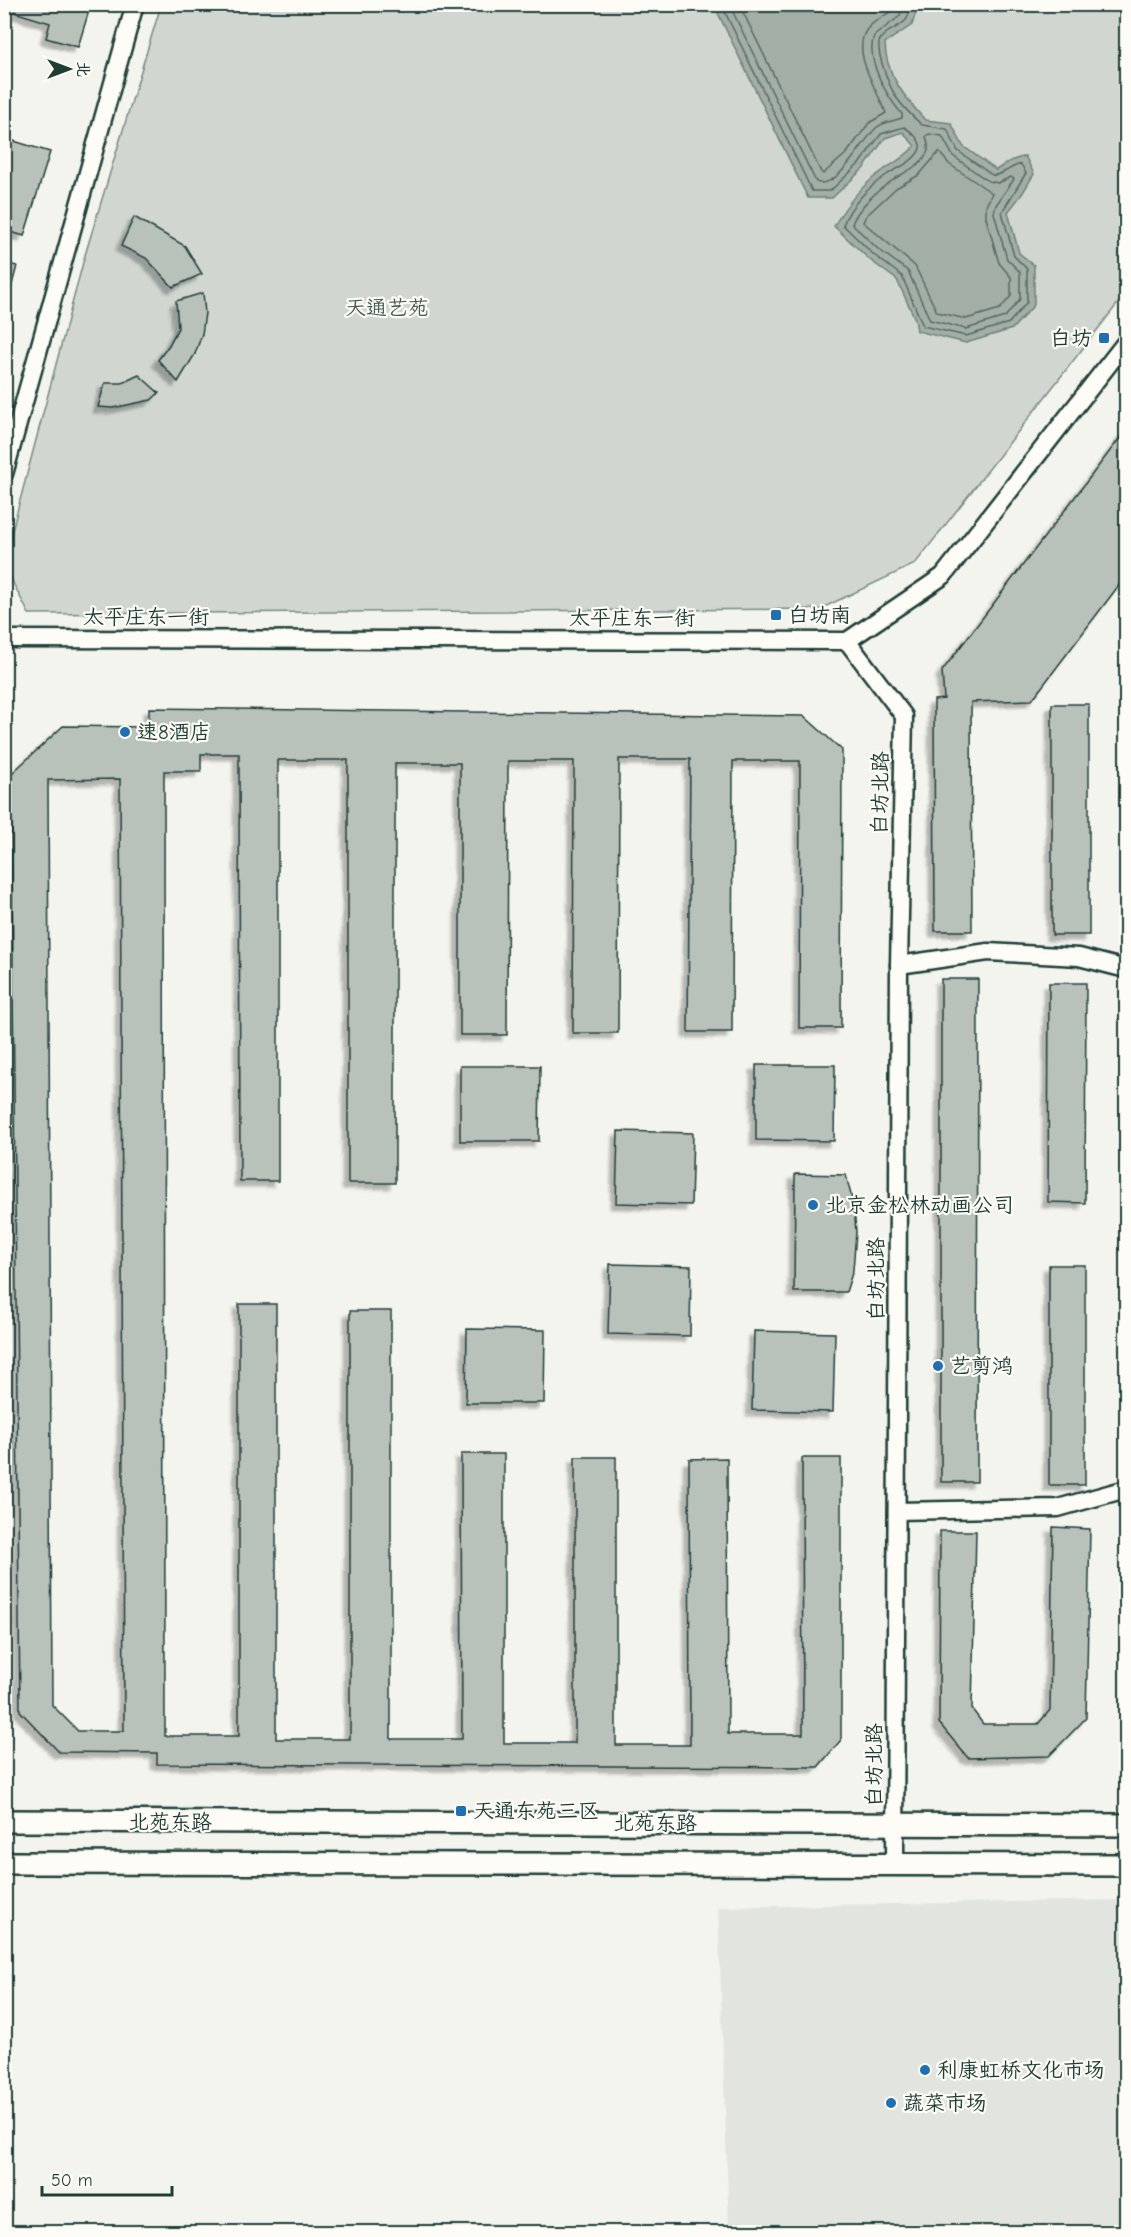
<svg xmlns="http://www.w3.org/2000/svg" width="1131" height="2237" font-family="'Comic Neue','LXGW WenKai TC',sans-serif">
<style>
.built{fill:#e2e5df}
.green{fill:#d1d6d1;stroke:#788a82;stroke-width:1.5}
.water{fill:#a3aea7;stroke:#6e8179;stroke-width:1.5}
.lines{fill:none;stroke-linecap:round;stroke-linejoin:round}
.shore{stroke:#546a62;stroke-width:1.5}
.building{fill:#b9c1bb;stroke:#1f3d34;stroke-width:1.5;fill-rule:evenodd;filter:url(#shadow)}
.minor-casing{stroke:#1f3d34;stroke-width:21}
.major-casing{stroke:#1f3d34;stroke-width:26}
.minor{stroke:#fdfcf7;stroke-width:16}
.major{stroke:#fdfcf7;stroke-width:21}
.poi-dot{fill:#1f6fb2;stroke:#fdfcf7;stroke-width:2}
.labels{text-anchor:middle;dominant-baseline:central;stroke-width:4.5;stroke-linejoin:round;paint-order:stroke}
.park-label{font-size:21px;fill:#435c53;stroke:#fdfcf7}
.poi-label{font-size:21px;fill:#1f3d34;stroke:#fdfcf7;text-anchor:start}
.street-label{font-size:21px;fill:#1f3d34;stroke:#fdfcf7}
</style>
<defs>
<filter id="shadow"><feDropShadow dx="-5.5" dy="5.5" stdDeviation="1.5" flood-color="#0004"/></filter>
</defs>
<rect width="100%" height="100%" fill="#f4f4ef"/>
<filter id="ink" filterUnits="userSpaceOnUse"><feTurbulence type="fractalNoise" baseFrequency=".0167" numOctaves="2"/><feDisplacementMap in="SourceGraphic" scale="12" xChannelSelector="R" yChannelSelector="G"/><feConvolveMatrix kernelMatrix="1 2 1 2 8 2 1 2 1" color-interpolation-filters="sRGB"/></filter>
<g filter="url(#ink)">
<polygon class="built" points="1126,1900 1126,2232 729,2232 718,1907"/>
<polygon class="green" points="1118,4 1126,13 1126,293 915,564 820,609 29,614 5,567 5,557 85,255 161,5"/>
<path class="water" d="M714,5H913L917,9L912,25L885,43C885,73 905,98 925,120L951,123L963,146L996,170L1010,161L1025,156L1034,174L1022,194L1008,212L1019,253L1034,265V305L1012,329L966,343L917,331L915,319L897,280L870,260L834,226C847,203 863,184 885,169C896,162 906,156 915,146L903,132L885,138L864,168L832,198H808Z"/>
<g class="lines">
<g class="shore">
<path d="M721,4L812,191H830L859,164L881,134L904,127C910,130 922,141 920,148C917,160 898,168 888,174C870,186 850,205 843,225L874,255L902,276L923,326L966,336L1009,323L1027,302V269L1014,256L1002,212L1026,173L1021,164C1011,166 1001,177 992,175L958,151L947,129L922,125C913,117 903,107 896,97C890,87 873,48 881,38C893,24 912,28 909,4"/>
<path d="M729,4L816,182C838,191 862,141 876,128C882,122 894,121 902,118V114C887,97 865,59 874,36L900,16L902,4"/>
<path d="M739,4L821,172L823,174L847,153L869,123L886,113C878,91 849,51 868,28C874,21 884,16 892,11V4"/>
<path d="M929,134L942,136L953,156L988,181L998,183L1011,177L1014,179L996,205L994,213L1007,259L1020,272V299L1005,317L966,329L930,320L908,271L878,249L852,224C858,207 878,190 893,180C904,172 924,165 928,150C929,145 927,141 926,136Z"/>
<polygon points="939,152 949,164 992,193 986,206 986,218 999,263 1011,277 1011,296 1000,309 966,319 937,312 915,266 863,222 866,216 896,188 919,175"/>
</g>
</g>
<g class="building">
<polygon points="4,4 91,4 78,47 46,38 50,23 4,9"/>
<polygon points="4,138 50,152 24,236 4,230 10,211 4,209"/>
<polygon points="134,217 185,246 202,274 173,287 146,258 121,246"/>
<polygon points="4,263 17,266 4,314"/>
<polygon points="203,293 205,313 202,334 195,354 178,382 158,360 169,345 178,328 176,301"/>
<polygon points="139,375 159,393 151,400 113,408 98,407 105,383 122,383"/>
<polygon points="1126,430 1126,576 1032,700 971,702 972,931 935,931 934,700 944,699 942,671"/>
<rect x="1052" y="704" width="37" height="231"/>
<path d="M149,708L804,716L842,750L841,1028H799L800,761H733L732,1032H688L690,759H619L618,1033H573L574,761H508L507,1035H460V763H395V1183H348V760H278V1181H240L239,754H201V771H164L165,1736H239V1304H276V1739H350V1311H391V1739H462L461,1454H504V1743H575V1457H616V1745H690L689,1459L727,1458L728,1734H803L802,1458H841V1740L818,1767L157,1764V1753L59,1752L20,1711L11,774L63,726L149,727ZM120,779L124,1731H78L52,1705L48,780Z"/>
<polygon points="941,979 978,979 977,1482 941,1482"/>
<polygon points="1049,983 1086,983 1085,1203 1048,1202"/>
<polygon points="756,1065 835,1065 834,1141 756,1140"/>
<polygon points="460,1066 540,1066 539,1141 460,1141"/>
<polygon points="618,1131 693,1133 691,1205 616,1203"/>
<polygon points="795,1174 846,1175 854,1207 856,1232 853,1270 846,1292 794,1292"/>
<polygon points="610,1264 691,1266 690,1336 608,1334"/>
<rect x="1049" y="1265" width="36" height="220"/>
<polygon points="467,1329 545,1330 544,1403 466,1403"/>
<polygon points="754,1331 835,1333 833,1412 752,1410"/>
<polygon points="1053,1527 1090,1529 1086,1718 1049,1756 968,1758 939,1723 940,1531 976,1531 972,1709 983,1724 1038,1724 1050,1710"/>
</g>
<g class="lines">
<defs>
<g id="minor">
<polyline points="4,474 135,4"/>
<polyline points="4,639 847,641 943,576 1126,342"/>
<polyline points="847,641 904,716 899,965 895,1865"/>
<polyline points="899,965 988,952 1079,957 1126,969"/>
<polyline points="897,1511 1058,1508 1126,1489"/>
</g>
<g id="major">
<polyline points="4,1821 1126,1825"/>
<polyline points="4,1863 1126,1865"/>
</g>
</defs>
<use href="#minor" class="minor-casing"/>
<use href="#major" class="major-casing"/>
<use href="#minor" class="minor"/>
<use href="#major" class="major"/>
</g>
</g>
<g class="poi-dot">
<rect x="1098" y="332" width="12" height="12" rx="3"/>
<rect x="770" y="609" width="12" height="12" rx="3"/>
<circle cx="125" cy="732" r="6"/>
<circle cx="813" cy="1205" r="6"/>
<circle cx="938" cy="1366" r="6"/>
<rect x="455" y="1805" width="12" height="12" rx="3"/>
<circle cx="925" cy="2070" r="6"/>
<circle cx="891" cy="2103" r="6"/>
</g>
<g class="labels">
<g class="park-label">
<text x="387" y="308">天通艺苑</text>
</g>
<g class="poi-label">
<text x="1092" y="338" text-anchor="end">白坊</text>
<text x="788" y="615">白坊南</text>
<text x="137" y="732">速8酒店</text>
<text x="825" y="1205">北京金松林动画公司</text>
<text x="950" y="1366">艺剪鸿</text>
<text x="473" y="1811">天通东苑三区</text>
<text x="937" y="2070">利康虹桥文化市场</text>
<text x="903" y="2103">蔬菜市场</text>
</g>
<g class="street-label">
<text x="146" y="617">太平庄东一街</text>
<text x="632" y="618">太平庄东一街</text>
<text transform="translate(880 793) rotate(-89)">白坊北路</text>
<text transform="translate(876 1279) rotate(-90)">白坊北路</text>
<text transform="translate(874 1765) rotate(-90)">白坊北路</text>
<text x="170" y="1822">北苑东路</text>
<text x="655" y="1823">北苑东路</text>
</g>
</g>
<rect width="1131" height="2237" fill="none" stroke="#fdfcf7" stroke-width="24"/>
<rect x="12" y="12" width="1107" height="2213" fill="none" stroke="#1f3d34" stroke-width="2" filter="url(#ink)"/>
<g transform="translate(69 69) rotate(90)" stroke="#fdfcf7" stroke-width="4.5" paint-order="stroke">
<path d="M0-4.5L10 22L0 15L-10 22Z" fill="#1f3d34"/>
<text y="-9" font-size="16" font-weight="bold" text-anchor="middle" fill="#1f3d34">北</text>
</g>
<path d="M42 2186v9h130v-9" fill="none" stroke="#1f3d34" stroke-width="3"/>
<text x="51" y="2186" font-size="18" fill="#1f3d34" stroke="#fdfcf7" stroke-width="4.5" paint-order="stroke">50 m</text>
</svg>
